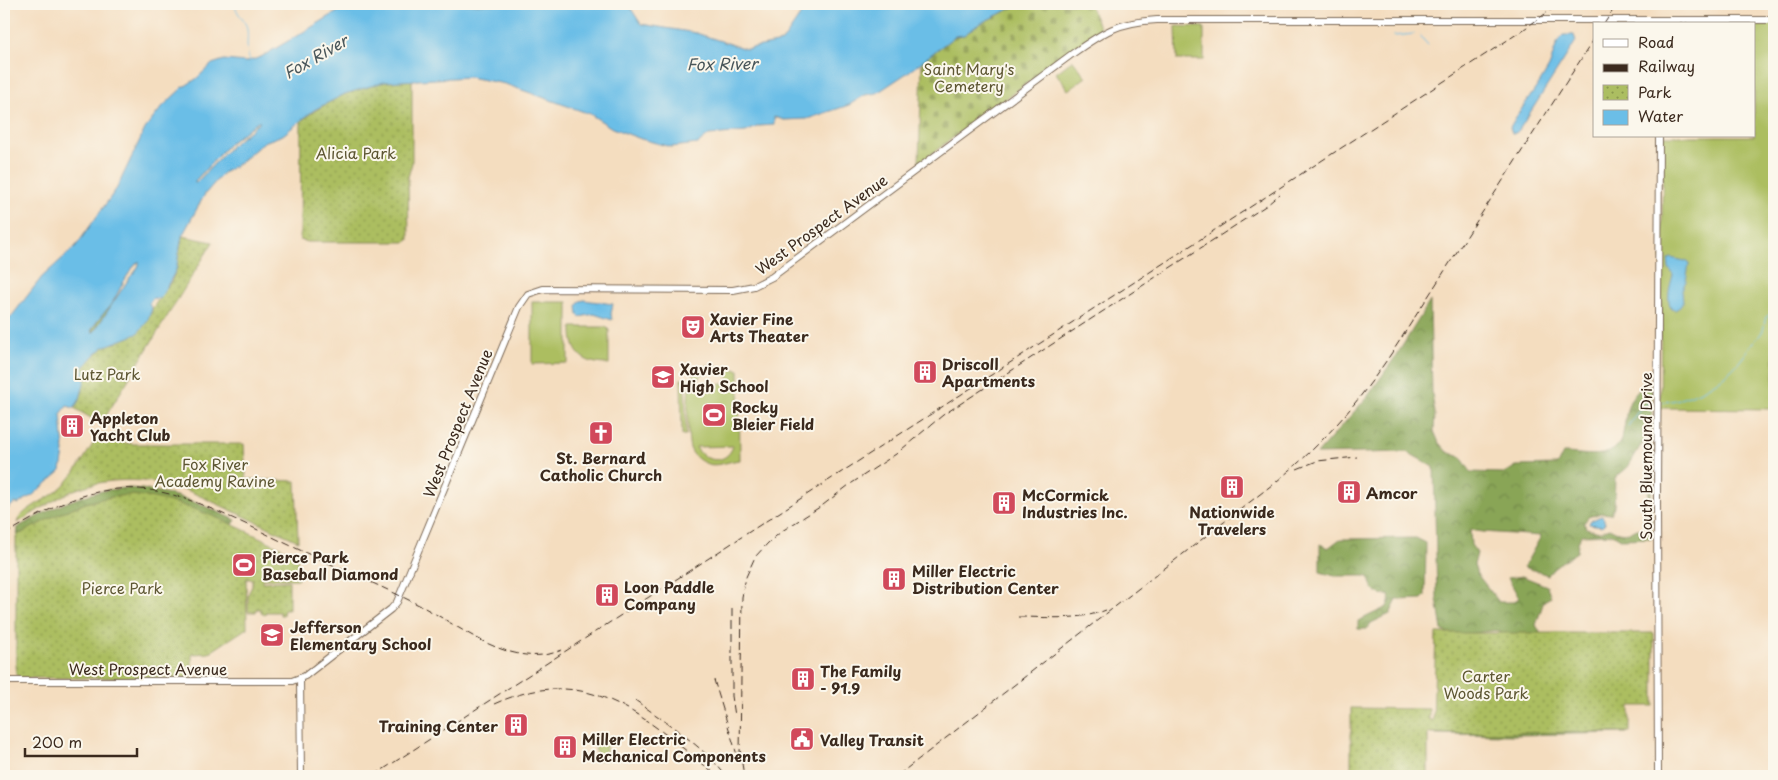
<svg xmlns="http://www.w3.org/2000/svg" width="1778" height="780" font-family="'Playpen Sans',sans-serif">
<style>
.green{fill:#acbe61;stroke:#747440;fill-rule:evenodd}
.forest{fill:url(#forest-crowns);stroke:#62683a}
.cemetery{fill:url(#cemetery-stones);stroke:#747440}
.park{fill:url(#park-dots);stroke:#747440}
.water{fill:#6bbee7;stroke:#537482;fill-rule:evenodd}
.lines{fill:none;stroke-linecap:round;stroke-linejoin:round}
.stream{stroke:#6bbee7;stroke-width:1}
.secondary-casing{stroke:#7c6956;stroke-width:8}
.secondary{stroke:#fff;stroke-width:6}
.rail{stroke:#3b2a1e;stroke-width:1;stroke-dasharray:8 4;stroke-linecap:butt}
.labels{text-anchor:middle;dominant-baseline:central;stroke-width:4;stroke-linejoin:round;paint-order:stroke}
.park-label{font-size:15px;fill:#5d5632;stroke:#fbf7ec}
.street-label{font-size:15px;fill:#3b2a1e;stroke:#fbf7ec}
.poi-label{font-size:15px;font-weight:bold;fill:#3b2a1e;stroke:#fbf7ec;text-anchor:start}
.water-label{font-size:16px;font-style:italic;fill:#49565a;stroke:#fbf7ec}
</style>
<defs>
<pattern id="forest-crowns" width="20" height="18" patternUnits="userSpaceOnUse" patternTransform="scale(1.25)"><rect width="20" height="18" fill="#89a557"/><path d="M2 6a3 3 0 1 1 6 0M12 15a3 3 0 1 1 6 0" fill="none" stroke="#718747"/></pattern>
<pattern id="cemetery-stones" width="16" height="16" patternUnits="userSpaceOnUse" patternTransform="scale(1.25)"><rect width="16" height="16" fill="#acbe61"/><path d="M2 7V4a2 2 0 0 1 4 0v3zM10 15v-3a2 2 0 0 1 4 0v3z" fill="#8d9b4f"/></pattern>
<pattern id="park-dots" width="8" height="8" patternUnits="userSpaceOnUse" patternTransform="scale(1.25)"><rect width="8" height="8" fill="#acbe61"/><path d="M2 2h.1M6 6h.1" fill="none" stroke="#8d9b4f" stroke-width="1.8" stroke-linecap="round"/></pattern>
</defs>
<rect width="100%" height="100%" fill="#fbf7ec"/>
<filter id="ink" filterUnits="userSpaceOnUse"><feTurbulence type="fractalNoise" baseFrequency=".02" numOctaves="2"/><feDisplacementMap in="SourceGraphic" scale="10" xChannelSelector="R" yChannelSelector="G"/><feConvolveMatrix kernelMatrix="1 2 1 2 8 2 1 2 1" color-interpolation-filters="sRGB"/></filter>
<filter id="wash" filterUnits="userSpaceOnUse"><feTurbulence type="fractalNoise" baseFrequency=".0096" numOctaves="4" result="noise"/><feDisplacementMap in="SourceGraphic" scale="20" xChannelSelector="R" yChannelSelector="G"/><feGaussianBlur stdDeviation="1.12" result="paint"/><feColorMatrix in="noise" values="0 0 0 0 0 0 0 0 0 0 0 0 0 0 0 0 0 1.4 0 .05"/><feComposite in="paint" operator="in"/></filter>
<g filter="url(#wash)">
<rect width="100%" height="100%" fill="#f4ddbf"/>
<g class="green">
<polygon points="1774,23 1774,409 1660,408 1663,136 1754,136 1754,24 1673,24"/>
<polygon points="1176,26 1204,27 1204,60 1177,60"/>
<polygon points="1073,60 1086,77 1068,90 1056,73"/>
<polygon points="532,302 568,302 568,363 532,364"/>
<path d="M572,327H606L609,330V364C583,364 571,354 572,327Z"/>
<path d="M709,365L739,370L740,460C727,461 715,469 703,462C697,459 692,454 690,448C687,439 687,391 690,382C693,373 700,368 709,365ZM709,371C720,370 728,374 732,384H695L701,375ZM733,446C727,465 704,463 696,447Z"/>
<polygon points="681,379 685,379 686,435 682,435"/>
<polygon points="595,740 606,740 606,760 596,760"/>
</g>
<g class="forest">
<path d="M1430,301L1432,394L1435,413L1434,431L1439,443L1447,452L1461,457L1471,472L1505,473L1516,466L1557,465L1563,453C1575,453 1590,456 1602,454C1641,447 1608,396 1652,384V440L1641,445L1628,467L1615,478L1614,506L1611,514L1601,513L1588,517L1584,523L1586,528L1599,532L1610,528C1617,534 1629,534 1637,529H1646L1648,533L1649,488H1651L1652,538L1621,539L1612,534L1581,535L1578,543L1577,552L1557,565L1548,575L1524,567L1541,536L1483,532L1470,530L1471,545L1477,553L1474,565L1477,574L1499,602H1513L1519,598L1508,578L1522,576L1547,586L1551,597L1544,601L1536,625L1541,634L1627,730V733L1515,735L1435,734V723L1500,640V631C1484,629 1457,640 1442,630L1437,599L1434,467L1407,452L1317,454L1368,396L1398,353Z"/>
<polygon points="111,302 113,303 94,332 92,332 91,331 93,328"/>
<path d="M126,488C168,489 198,503 236,520L232,526L213,538L16,548L18,527C53,508 85,490 126,488Z"/>
<path d="M1416,538L1426,543L1425,596L1422,599L1397,600L1390,614L1371,623L1367,629H1358V621L1387,607L1390,600L1389,595C1373,594 1373,590 1368,576H1335L1320,572V544L1328,548L1340,539Z"/>
</g>
<polygon class="cemetery" points="1020,4 1089,4 1100,29 919,163 922,61 955,36 964,35 979,24"/>
<g class="park">
<path d="M412,80V163L408,177L409,240L406,242H307L300,240L301,121C323,103 357,86 385,82C394,81 403,81 412,80Z"/>
<path d="M182,236L213,242L101,424L74,408C82,397 85,382 83,368L103,347L107,344L116,343L147,322L152,309L172,280L176,270Z"/>
<path d="M96,439L133,444H244L246,479L296,481L298,541L189,491C153,478 110,476 74,490C55,499 36,512 17,523C19,511 46,500 56,492C73,479 84,458 96,439Z"/>
<path d="M130,495C190,499 244,531 297,555L298,579H261L263,582L289,581V609H284L283,615H280V612H266L265,615L261,613V609H256V612H248V594L252,586V580L254,579H246L247,628L209,653L192,654V678H19L16,675V536C57,515 83,498 130,495Z"/>
<polygon points="1436,633 1654,633 1654,706 1630,706 1630,732 1428,733 1428,776 1351,776 1351,708 1429,709 1429,720 1433,720"/>
</g>
<g class="water">
<path d="M369,4H628L641,24L696,33L746,49L782,42L808,4H1020L979,24L964,35L955,36L907,73L877,93L865,95L849,105L807,119L784,120L774,117V125L759,126L746,132L709,135L698,144L671,147L641,139L612,128L590,114L505,84L469,77L384,82L345,94L314,110L283,135L264,142L238,164L223,173L205,194L182,236L176,270L160,299L153,298L149,304L152,309L147,322L137,334L103,347L101,350L97,352L83,368L86,376L80,399L74,408L67,406L61,414L64,452L61,471L33,495L18,504L15,503L4,511V326L42,277L76,246L117,188L145,129L162,107L182,88L196,79L212,64L224,60L246,62L261,57L349,5L362,8ZM258,121L260,122L232,145L196,183L194,182L230,143ZM139,261V265L135,272L130,277L94,332H92L91,331C97,319 108,310 115,298C121,287 129,270 139,261Z"/>
<path d="M1563,35H1574L1576,41L1519,130L1516,133H1512L1510,127C1522,106 1538,88 1549,67C1553,58 1555,42 1563,35Z"/>
<path d="M1671,258L1685,261L1689,264L1686,281L1682,290L1683,302L1680,307L1675,310L1671,309C1666,297 1670,286 1673,275L1669,268L1668,260Z"/>
<polygon points="584,300 613,304 611,314 612,320 594,314 580,317 578,315 577,306 580,301"/>
<polygon points="1601,516 1603,517 1605,523 1602,526 1589,524 1590,521"/>
</g>
<g class="lines">
<g class="stream">
<path d="M234,4C236,12 242,17 246,25C250,35 244,49 250,61"/>
<polyline points="1394,36 1414,34"/>
<polyline points="1420,36 1428,45"/>
<path d="M1663,402C1692,400 1726,380 1743,357C1745,355 1746,352 1747,350C1752,343 1758,339 1762,332C1765,327 1764,322 1766,317L1774,312"/>
<polyline points="1628,426 1639,410 1650,402"/>
</g>
</g>
</g>
<g filter="url(#ink)">
<g class="lines">
<defs>
<g id="secondary">
<polyline points="300,678 301,776"/>
<path d="M4,681H292L305,676L391,609L397,602L519,307L528,294L543,289L733,290L754,286L772,277L1072,54C1103,32 1118,22 1157,20H1774"/>
<polyline points="1658,776 1657,498 1659,136"/>
</g>
</defs>
<use href="#secondary" class="secondary-casing"/>
<use href="#secondary" class="secondary"/>
<g class="rail">
<polyline points="1604,24 1617,4"/>
<polyline points="1297,469 1317,461 1357,457"/>
<path d="M4,535C40,514 76,492 118,489C160,486 194,501 230,517C255,528 278,540 302,551C341,569 381,586 419,605C461,626 511,671 562,650"/>
<polyline points="732,609 732,696 735,716"/>
<path d="M1018,617C1047,617 1079,621 1106,610"/>
<polyline points="714,680 737,755"/>
<path d="M635,700C668,724 702,745 726,776"/>
<path d="M494,704C591,660 646,720 718,776"/>
<polyline points="740,751 744,776"/>
<polyline points="740,757 742,597 746,577 755,557 768,543 782,531 823,505 849,485 896,454 943,415 1267,205 1280,194"/>
<polyline points="373,776 1520,32 1559,4"/>
<path d="M897,776L1277,481C1325,442 1358,403 1393,351L1594,39"/>
</g>
</g>
</g>
<defs>
<symbol id="theatre-square" viewBox="-11 -11 22 22"><rect x="-9" y="-9" width="18" height="18" rx="4" fill="#d1495b" stroke="#fbf7ec"/><path d="M-5-5.5Q0-4 5-5.5V0Q5 5 0 6Q-5 5-5 0ZM-3.3-2.5H-1v1.5H-3.3ZM1-2.5H3.3v1.5H1ZM-2.8 1Q0 5.5 2.8 1Z" fill="#fff"/></symbol>
<symbol id="building-square" viewBox="-11 -11 22 22"><rect x="-9" y="-9" width="18" height="18" rx="4" fill="#d1495b" stroke="#fbf7ec"/><path d="M-4-6H4V6H1V3H-1V6H-4ZM-2.5-4.3h1.7v1.8h-1.7ZM.8-4.3h1.7v1.8H.8ZM-2.5-1h1.7V.8h-1.7ZM.8-1h1.7V.8H.8Z" fill="#fff"/></symbol>
<symbol id="school-square" viewBox="-11 -11 22 22"><rect x="-9" y="-9" width="18" height="18" rx="4" fill="#d1495b" stroke="#fbf7ec"/><path d="M0-5L7-2L0 1L-7-2ZM-4 1L0 2.5L4 1V4Q0 6-4 4Z" fill="#fff"/></symbol>
<symbol id="stadium-square" viewBox="-11 -11 22 22"><rect x="-9" y="-9" width="18" height="18" rx="4" fill="#d1495b" stroke="#fbf7ec"/><path d="M0-5a6.5 5 0 1 0 0 10a6.5 5 0 1 0 0-10ZM-3.5-1.8h7v3.6h-7Z" fill="#fff"/></symbol>
<symbol id="church-square" viewBox="-11 -11 22 22"><rect x="-9" y="-9" width="18" height="18" rx="4" fill="#d1495b" stroke="#fbf7ec"/><path d="M-1.2-6h2.4v3.5h3.3v2.4h-3.3V6h-2.4V-.1h-3.3v-2.4h3.3Z" fill="#fff"/></symbol>
<symbol id="civic-square" viewBox="-11 -11 22 22"><rect x="-9" y="-9" width="18" height="18" rx="4" fill="#d1495b" stroke="#fbf7ec"/><path d="M-.6-6.5H3V-4.5H.6V-3L4-1V1h2V6H-6V1h2V-1L-.6-3ZM-1.2 2.5V6h2.4V2.5Z" fill="#fff"/></symbol>
</defs>
<g fill-rule="evenodd">
<use href="#theatre-square" x="679" y="313" width="28" height="28"/>
<use href="#building-square" x="911" y="358" width="28" height="28"/>
<use href="#school-square" x="649" y="363" width="28" height="28"/>
<use href="#stadium-square" x="700" y="401" width="28" height="28"/>
<use href="#building-square" x="58" y="412" width="28" height="28"/>
<use href="#church-square" x="587" y="419" width="28" height="28"/>
<use href="#building-square" x="1218" y="473" width="28" height="28"/>
<use href="#building-square" x="1335" y="478" width="28" height="28"/>
<use href="#building-square" x="990" y="489" width="28" height="28"/>
<use href="#stadium-square" x="230" y="551" width="28" height="28"/>
<use href="#building-square" x="880" y="565" width="28" height="28"/>
<use href="#building-square" x="593" y="581" width="28" height="28"/>
<use href="#school-square" x="258" y="621" width="28" height="28"/>
<use href="#building-square" x="789" y="665" width="28" height="28"/>
<use href="#building-square" x="502" y="711" width="28" height="28"/>
<use href="#civic-square" x="788" y="725" width="28" height="28"/>
<use href="#building-square" x="551" y="733" width="28" height="28"/>
</g>
<g class="labels">
<g class="park-label">
<text x="969" y="68">Saint Mary's<tspan x="969" dy="17">Cemetery</tspan></text>
<text x="356" y="152">Alicia Park</text>
<text x="107" y="373">Lutz Park</text>
<text x="215" y="463">Fox River<tspan x="215" dy="17">Academy Ravine</tspan></text>
<text x="122" y="587">Pierce Park</text>
<text x="1486" y="675">Carter<tspan x="1486" dy="17">Woods Park</tspan></text>
</g>
<g class="street-label">
<text transform="translate(821 224) rotate(-36)">West Prospect Avenue</text>
<text transform="translate(457 423) rotate(-68)">West Prospect Avenue</text>
<text transform="translate(1645 456) rotate(-90)">South Bluemound Drive</text>
<text x="148" y="668">West Prospect Avenue</text>
</g>
<g class="poi-label">
<text x="710" y="318">Xavier Fine<tspan x="710" dy="17">Arts Theater</tspan></text>
<text x="942" y="363">Driscoll<tspan x="942" dy="17">Apartments</tspan></text>
<text x="680" y="368">Xavier<tspan x="680" dy="17">High School</tspan></text>
<text x="732" y="406">Rocky<tspan x="732" dy="17">Bleier Field</tspan></text>
<text x="90" y="417">Appleton<tspan x="90" dy="17">Yacht Club</tspan></text>
<text x="601" y="457" text-anchor="middle">St. Bernard<tspan x="601" dy="17">Catholic Church</tspan></text>
<text x="1366" y="492">Amcor</text>
<text x="1022" y="494">McCormick<tspan x="1022" dy="17">Industries Inc.</tspan></text>
<text x="1232" y="511" text-anchor="middle">Nationwide<tspan x="1232" dy="17">Travelers</tspan></text>
<text x="262" y="556">Pierce Park<tspan x="262" dy="17">Baseball Diamond</tspan></text>
<text x="912" y="570">Miller Electric<tspan x="912" dy="17">Distribution Center</tspan></text>
<text x="624" y="586">Loon Paddle<tspan x="624" dy="17">Company</tspan></text>
<text x="290" y="626">Jefferson<tspan x="290" dy="17">Elementary School</tspan></text>
<text x="820" y="670">The Family<tspan x="820" dy="17">- 91.9</tspan></text>
<text x="498" y="725" text-anchor="end">Training Center</text>
<text x="582" y="738">Miller Electric<tspan x="582" dy="17">Mechanical Components</tspan></text>
<text x="820" y="739">Valley Transit</text>
</g>
<g class="water-label">
<text transform="translate(315 56) rotate(-30)">Fox River</text>
<text transform="translate(722 63) rotate(-1)">Fox River</text>
</g>
</g>
<rect width="1778" height="780" fill="none" stroke="#fbf7ec" stroke-width="20"/>
<rect x="1593" y="22" width="162" height="115" fill="#fbf7ec" stroke="#aea59a"/>
<rect x="1603" y="39" width="25" height="8" fill="#ffffff" stroke="#aea59a"/>
<text x="1638" y="48" font-size="15" fill="#3b2a1e">Road</text>
<rect x="1603" y="64" width="25" height="8" fill="#3b2a1e" stroke="#aea59a"/>
<text x="1638" y="72" font-size="15" fill="#3b2a1e">Railway</text>
<rect x="1603" y="85" width="25" height="15" fill="url(#park-dots)" stroke="#aea59a"/>
<text x="1638" y="98" font-size="15" fill="#3b2a1e">Park</text>
<rect x="1603" y="110" width="25" height="15" fill="#6bbee7" stroke="#aea59a"/>
<text x="1638" y="122" font-size="15" fill="#3b2a1e">Water</text>
<path d="M25 748v8h112v-8" fill="none" stroke="#3b2a1e" stroke-width="2.5"/>
<text x="32" y="748" font-size="15" fill="#3b2a1e" stroke="#fbf7ec" stroke-width="4" paint-order="stroke">200 m</text>
</svg>
